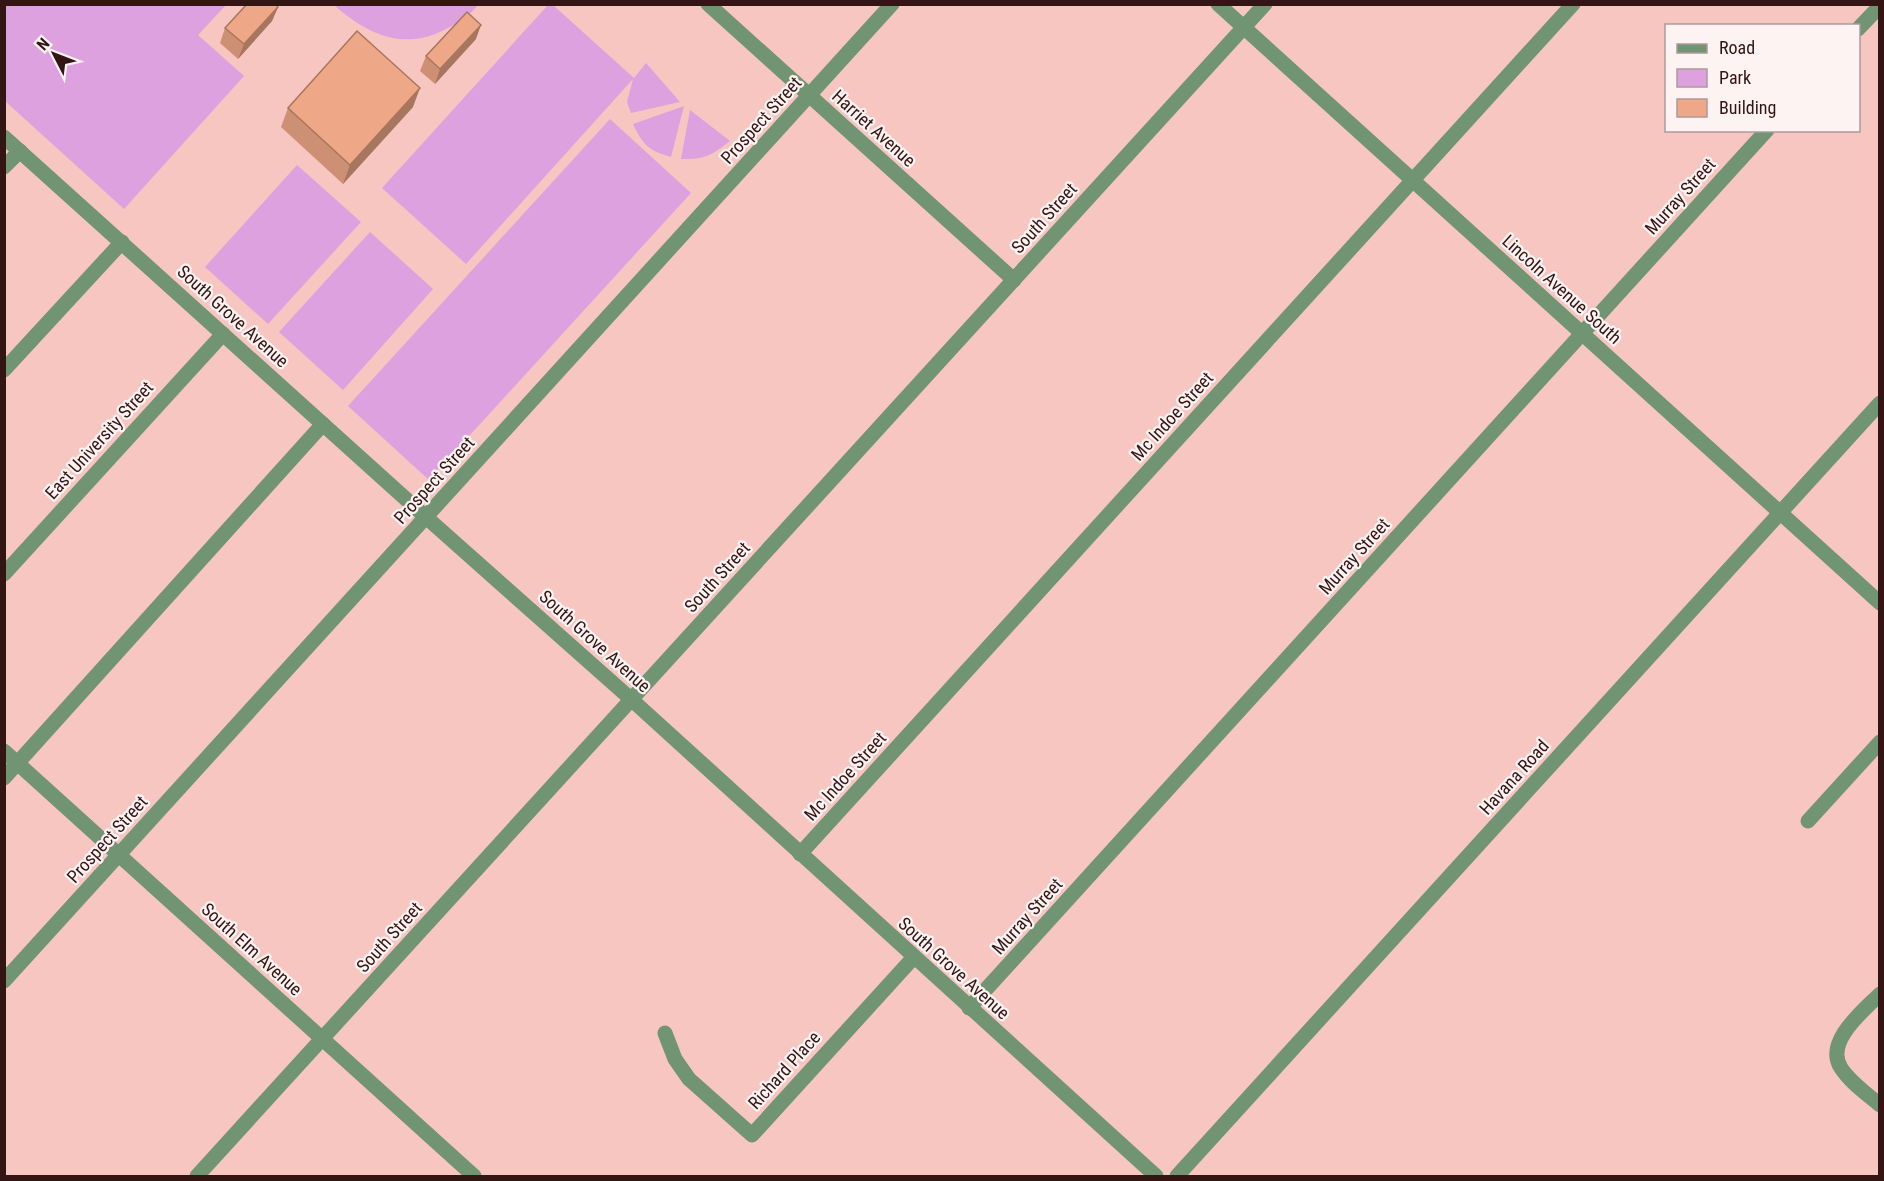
<svg xmlns="http://www.w3.org/2000/svg" width="1884" height="1181" font-family="'Roboto Condensed',sans-serif">
<style>
.green{fill:#dda1df}
.lines{fill:none;stroke-linecap:round;stroke-linejoin:round}
.minor{stroke:#719572;stroke-width:15}
.wall{fill:#ce9074}
.shaded-wall{fill:#a7765e}
.building{fill:#efa887;stroke:#a7765e;stroke-width:1.5}
.labels{text-anchor:middle;dominant-baseline:central;stroke-width:4.5;stroke-linejoin:round;paint-order:stroke}
.street-label{font-size:18px;fill:#331513;stroke:#fcf3f2}
</style>
<rect width="100%" height="100%" fill="#f8c6c1"/>
<g class="green">
<polygon points="4,5 226,5 198,35 244,76 124,209 5,101"/>
<path d="M334,5H478C470,15 460,22 448,28C405,52 368,35 334,5Z"/>
<polygon points="548,5 553,5 634,78 646,63 680,102 631,113 627,102 633,79 466,264 382,188"/>
<path d="M684,106L671,157C649,151 643,145 633,124Z"/>
<path d="M690,110L730,141C712,155 704,160 681,159Z"/>
<polygon points="610,119 691,193 429,480 348,406"/>
<polygon points="297,165 361,222 268,324 205,267"/>
<polygon points="370,232 433,289 343,390 279,332"/>
</g>
<g class="lines">
<g class="minor">
<polyline points="708,4 1014,280"/>
<polyline points="1218,4 1880,603"/>
<polyline points="1858,29 1880,6"/>
<polyline points="4,137 427,518 632,700 1156,1176"/>
<polyline points="4,167 20,151"/>
<polyline points="4,370 122,242"/>
<polyline points="4,574 223,334"/>
<polyline points="4,751 474,1176"/>
<polyline points="4,778 323,424"/>
<polyline points="1808,821 1880,742"/>
<polyline points="800,854 1573,4"/>
<polyline points="4,981 892,4"/>
<path d="M1880,994C1863,1011 1824,1042 1841,1068C1850,1082 1867,1094 1880,1105"/>
<polyline points="969,1008 1767,130"/>
<polyline points="665,1033 675,1059 689,1079 752,1135 914,957"/>
<polyline points="197,1176 1265,4"/>
<polyline points="1177,1176 1880,403"/>
</g>
</g>
<g class="wall">
<polygon points="278,7 272,21 238,59 220,43 225,28"/>
<polygon points="476,39 435,84 420,71 426,56"/>
<polygon points="413,107 343,184 281,127 288,108"/>
</g>
<g class="shaded-wall">
<polygon points="278,7 272,21 238,59 244,44"/>
<polygon points="481,25 476,39 435,84 440,69"/>
<polygon points="420,88 413,107 343,184 350,165"/>
</g>
<g class="building">
<polygon points="247,4 275,4 278,7 244,44 225,28"/>
<polygon points="467,12 481,25 440,69 426,56"/>
<polygon points="357,31 420,88 350,165 288,108"/>
</g>
<g class="labels">
<g class="street-label">
<text transform="translate(761 120) rotate(-48)">Prospect Street</text>
<text transform="translate(874 128) rotate(42)">Harriet Avenue</text>
<text transform="translate(1680 196) rotate(-48)">Murray Street</text>
<text transform="translate(1044 218) rotate(-48)">South Street</text>
<text transform="translate(1562 289) rotate(42)">Lincoln Avenue South</text>
<text transform="translate(233 316) rotate(42)">South Grove Avenue</text>
<text transform="translate(1172 416) rotate(-48)">Mc Indoe Street</text>
<text transform="translate(99 440) rotate(-48)">East University Street</text>
<text transform="translate(434 480) rotate(-48)">Prospect Street</text>
<text transform="translate(1354 556) rotate(-48)">Murray Street</text>
<text transform="translate(717 577) rotate(-48)">South Street</text>
<text transform="translate(595 641) rotate(42)">South Grove Avenue</text>
<text transform="translate(845 776) rotate(-48)">Mc Indoe Street</text>
<text transform="translate(1514 777) rotate(-48)">Havana Road</text>
<text transform="translate(107 839) rotate(-48)">Prospect Street</text>
<text transform="translate(1027 916) rotate(-48)">Murray Street</text>
<text transform="translate(389 937) rotate(-48)">South Street</text>
<text transform="translate(252 949) rotate(42)">South Elm Avenue</text>
<text transform="translate(954 968) rotate(42)">South Grove Avenue</text>
<text transform="translate(784 1070) rotate(-48)">Richard Place</text>
</g>
</g>
<rect width="1884" height="1181" fill="none" stroke="#331513" stroke-width="12"/>
<rect x="1665" y="24" width="195" height="108" fill="#fcf3f2" stroke="#ac9a99" stroke-width="1.5"/>
<rect x="1677" y="44" width="30" height="9" fill="#719572" stroke="#ac9a99" stroke-width="1.5"/>
<text x="1719" y="54" font-size="18" fill="#331513">Road</text>
<rect x="1677" y="69" width="30" height="18" fill="#dda1df" stroke="#ac9a99" stroke-width="1.5"/>
<text x="1719" y="84" font-size="18" fill="#331513">Park</text>
<rect x="1677" y="99" width="30" height="18" fill="#efa887" stroke="#ac9a99" stroke-width="1.5"/>
<text x="1719" y="114" font-size="18" fill="#331513">Building</text>
<g transform="translate(54 54) rotate(312)" stroke="#fcf3f2" stroke-width="4.5" paint-order="stroke">
<path d="M0-4.5L10 22L0 15L-10 22Z" fill="#331513"/>
<text y="-9" font-size="16" font-weight="bold" text-anchor="middle" fill="#331513">N</text>
</g>
</svg>
